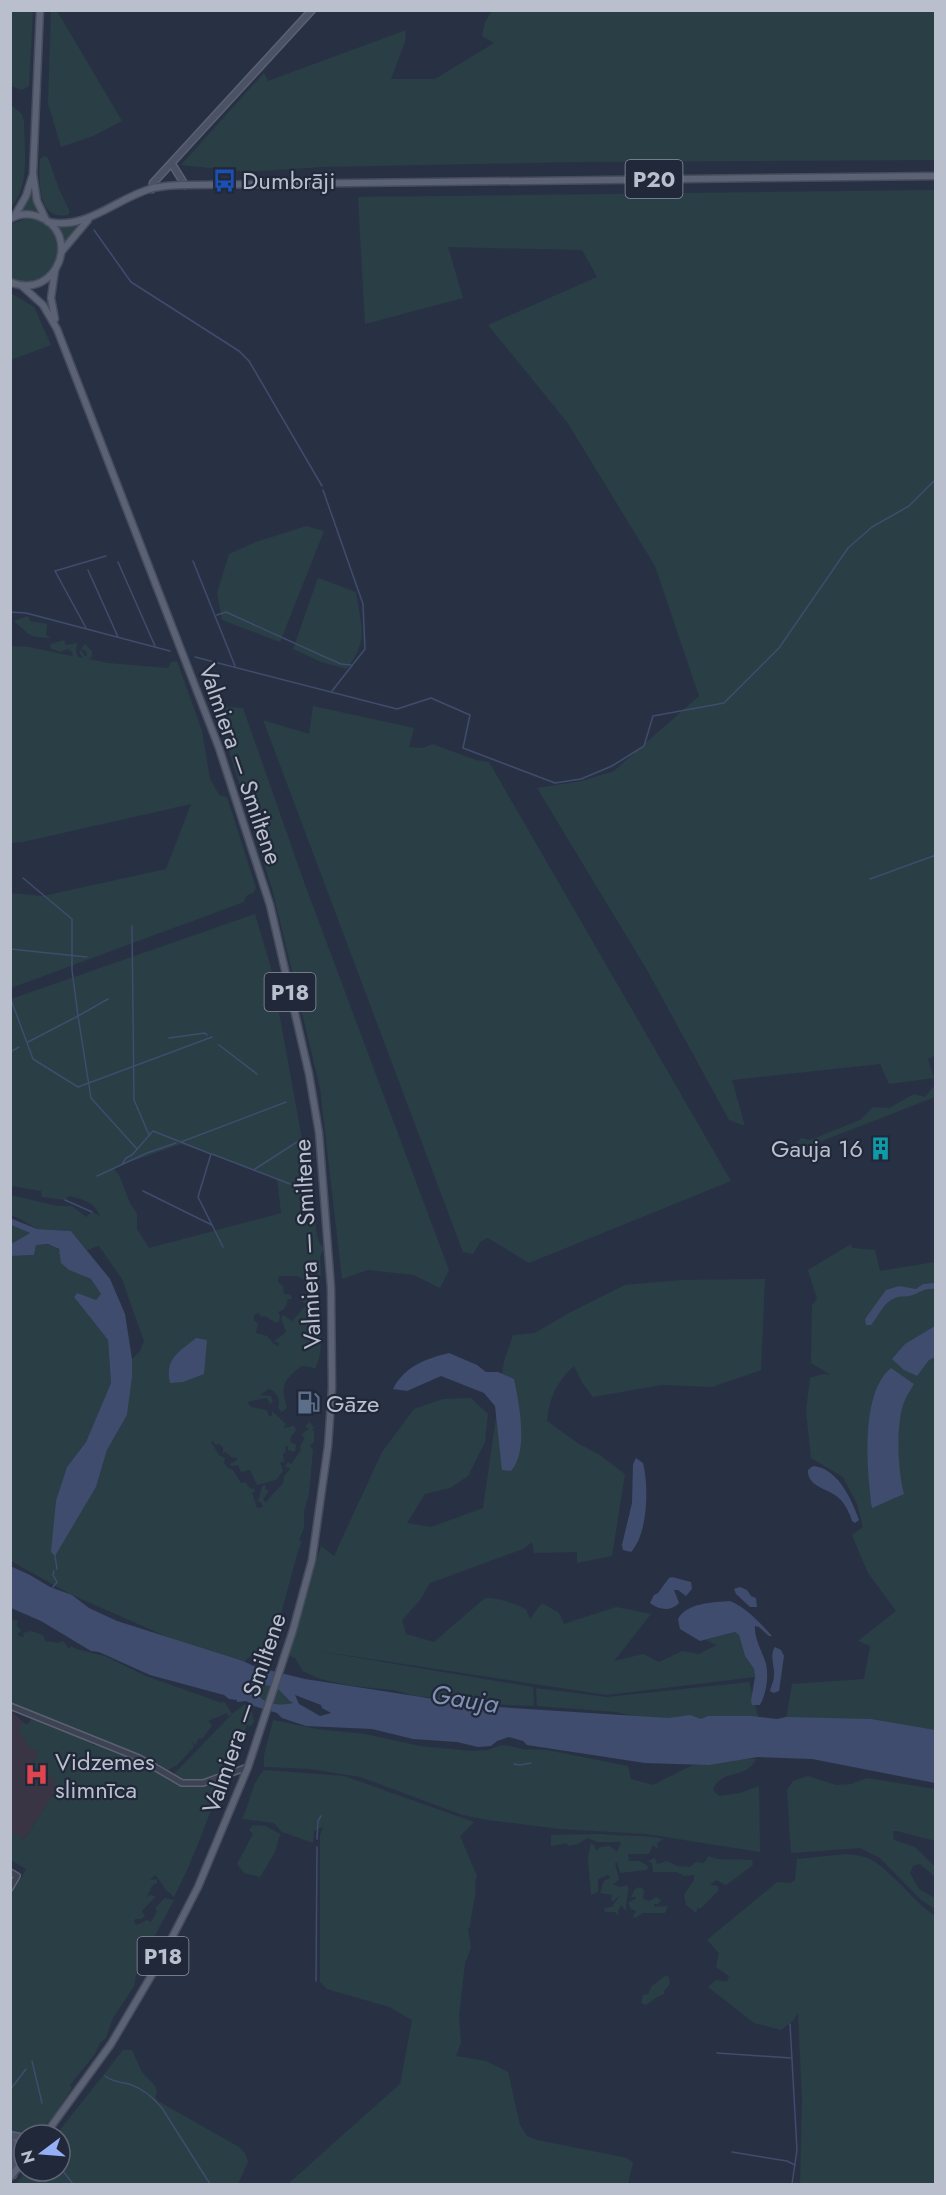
<svg xmlns="http://www.w3.org/2000/svg" width="946" height="2195" font-family="Jost,sans-serif">
<style>
.medical{fill:#393544}
.green{fill:#2a3e45;fill-rule:evenodd}
.water{fill:#3f4c6d;fill-rule:evenodd}
.lines{fill:none;stroke-linecap:round;stroke-linejoin:round}
.stream{stroke:#3f4c6d;stroke-width:1.5}
.tertiary-casing{stroke:#5b6171;stroke-width:8}
.secondary-casing{stroke:#5b6171;stroke-width:9}
.primary-casing{stroke:#464c5d;stroke-width:9}
.tertiary{stroke:#3d4353;stroke-width:5}
.secondary{stroke:#4b5266;stroke-width:6}
.primary{stroke:#5b6273;stroke-width:6}
.labels{text-anchor:middle;dominant-baseline:central;stroke-width:4.5;stroke-linejoin:round;paint-order:stroke}
.shield{fill:#212839;stroke:#8c92a1;stroke-width:1.5}
.shield-label{font-size:22px;font-weight:bold;fill:#babfcd}
.poi-label{font-size:24px;fill:#babfcd;stroke:#212839;text-anchor:start}
.street-label{font-size:24px;fill:#babfcd;stroke:#212839}
.water-label{font-size:26px;font-style:italic;fill:#8291b3;stroke:#212839}
</style>
<rect width="100%" height="100%" fill="#283144"/>
<polygon class="medical" points="11,1711 68,1762 57,1788 26,1837 11,1844"/>
<g class="green">
<polygon points="11,10 33,11 29,86 22,90 11,86"/>
<polygon points="51,11 57,11 122,121 93,136 61,147 48,103"/>
<polygon points="492,11 935,11 935,160 576,162 322,167 247,172 181,165 264,73 268,81 406,30 405,42 391,79 435,79 494,43 482,36 485,22"/>
<path d="M11,105L22,114L24,121C24,148 31,186 11,207Z"/>
<path d="M45,156L48,158L59,189L70,212L68,215C37,222 39,179 40,159Z"/>
<polygon points="31,190 38,210 21,211 20,210"/>
<polygon points="935,190 936,1055 928,1059 934,1078 889,1084 880,1064 732,1080 745,1126 729,1120 647,970 537,788 582,781 614,771 699,696 655,566 567,422 488,325 597,277 582,250 448,247 463,298 365,324 358,197"/>
<path d="M26,219C78,218 59,301 11,278V224Z"/>
<polygon points="81,222 81,223 66,243 60,227"/>
<polygon points="11,293 34,307 51,345 11,360"/>
<polygon points="306,526 324,531 280,642 222,620 217,593 229,554 256,542"/>
<path d="M318,578L356,592C361,626 369,640 347,669L321,662L293,649Z"/>
<path d="M28,616L30,621L47,624L46,635L51,638C28,637 31,636 14,621Z"/>
<polygon points="64,640 66,645 77,643 76,652 78,657 83,658 79,652 81,650 85,656 87,656 86,651 81,649 85,644 92,651 92,656 89,659 107,663 168,668 171,662 177,661 202,731 210,779 219,795 227,797 256,888 253,893 246,896 244,902 11,988 11,893 43,896 166,869 191,804 23,842 11,843 11,646 29,647 72,656 73,653 68,649 60,652 50,648 51,644"/>
<polygon points="215,706 243,708 304,882 449,1270 440,1288 414,1275 368,1270 342,1279 320,1088 273,892"/>
<polygon points="313,706 414,728 409,747 423,748 432,744 476,760 489,762 731,1181 529,1263 488,1238 481,1241 473,1254 463,1252 263,720 309,734"/>
<path d="M255,914L271,968L315,1211C316,1223 314,1239 324,1248L320,1257L321,1276H319L320,1282L317,1291L306,1289L304,1279L296,1276H279L278,1282L283,1286L284,1294L291,1295L292,1299H286L288,1301L284,1309L278,1312L280,1316L279,1321L276,1323L265,1316L262,1317L258,1313L254,1315V1321L258,1323L256,1333L267,1336L274,1344L279,1346V1343L274,1341L284,1334L286,1331L281,1319L283,1315L292,1321L307,1304L300,1301L302,1298L300,1294L304,1293L306,1296L308,1292L314,1294C317,1319 327,1345 315,1369L311,1367L301,1366C283,1381 280,1386 287,1408L282,1412L278,1408C281,1400 277,1392 269,1389L260,1395L271,1396L273,1402L270,1404L267,1398L247,1402L251,1407L266,1410L269,1416H272V1411L286,1424L283,1428L294,1426L296,1430L290,1438L291,1442L296,1445L295,1452L288,1450V1446H286L285,1453H283L284,1462H280L283,1471L276,1480L257,1485L250,1470L241,1472L238,1465L231,1466L230,1464L237,1460V1458L231,1457L226,1452L223,1453V1447L219,1444L215,1445L213,1441L211,1442L219,1455L225,1458L224,1463L228,1468L233,1470L241,1483L245,1482L251,1489L254,1488L255,1492H252L257,1508L263,1507L261,1502H258L262,1486L266,1485L265,1489L269,1490L263,1500L266,1502L283,1483L284,1476L290,1469L285,1466L288,1462L291,1464L301,1450L300,1447L305,1437L302,1436L304,1432L309,1429L305,1426L310,1422L314,1428L312,1430L314,1431V1442L310,1446L313,1450L309,1494L304,1511V1528L299,1540L302,1542L298,1551L276,1632L272,1634L270,1646L265,1648L263,1654L255,1652L243,1663L172,1639L70,1594L11,1561V1256L34,1255L36,1245C59,1242 61,1252 69,1270L91,1279L101,1294L96,1301L77,1293L74,1297L108,1340L111,1383L86,1442L67,1467L55,1554L96,1487L107,1450L127,1415L132,1377V1359L140,1351L144,1341L122,1279L99,1246L87,1250L71,1231L37,1229L20,1219L11,1215V1195L57,1206H72L86,1217L92,1212L100,1216C95,1202 81,1198 67,1196L68,1198L65,1200L42,1197L41,1191L11,1186V999ZM181,1144L277,1178L281,1213L149,1248L137,1229V1214L130,1203L119,1175L113,1168Z"/>
<polygon points="933,1087 935,1087 935,1097 809,1146 796,1143 801,1138 810,1140 860,1120 873,1107 889,1108 914,1094 925,1097"/>
<polygon points="11,1225 30,1233 11,1244"/>
<polygon points="851,1244 852,1248 875,1250 880,1271 935,1262 935,1735 786,1720 792,1684 864,1679 870,1646 858,1641 896,1611 868,1573 852,1535 863,1527 857,1504 843,1477 811,1458 806,1411 810,1378 822,1374 831,1375 811,1363 812,1305 817,1299 808,1270"/>
<path d="M765,1279L761,1370L712,1387L662,1385L593,1397L583,1384L574,1366C557,1381 549,1398 547,1421L579,1444L600,1455L625,1474L612,1556L577,1563V1552L534,1553L532,1542L523,1549L430,1583L420,1600L402,1620L406,1634L434,1642L485,1598C501,1598 512,1603 526,1609L530,1619L542,1603L559,1613L564,1624L616,1607L651,1614L614,1661L643,1654L659,1662L682,1651L699,1654L717,1645L705,1640L735,1632L739,1635L745,1656L754,1669L755,1677L607,1695L312,1650L533,1687L534,1706L508,1705L416,1696L393,1690L352,1686L320,1679L303,1671L295,1658L289,1656L321,1546L334,1556L382,1452L414,1409L443,1399L471,1398L488,1414L485,1442L468,1476L450,1488L425,1494L407,1523L431,1527L483,1508L504,1361L513,1335L535,1333L569,1313L625,1285L681,1280Z"/>
<path d="M11,1620H18L17,1626L21,1630L20,1633L17,1632L19,1636L24,1637L23,1633L31,1631L43,1635L45,1641L59,1643L63,1641L69,1649L71,1646L76,1649L105,1656L146,1676L222,1703L224,1701L232,1714L245,1704L252,1712L254,1722L251,1726L247,1725L234,1762H232L230,1771C211,1778 191,1789 173,1775L232,1714L228,1716L227,1713L208,1721L212,1725L203,1738L198,1739L196,1745L191,1742L194,1745L193,1748L177,1765L166,1771C157,1764 140,1753 130,1753L78,1733C71,1728 65,1728 58,1724C51,1721 48,1718 39,1716V1713L38,1715L23,1708L21,1709L17,1708L15,1705H11Z"/>
<polygon points="749,1682 759,1720 650,1719 615,1712 537,1706 536,1688 607,1697"/>
<path d="M260,1686C280,1683 281,1697 293,1703C281,1706 263,1705 256,1692Z"/>
<path d="M33,1716L70,1730L79,1738L87,1739L94,1746L98,1743L134,1756L177,1783L204,1785L224,1779C207,1818 194,1859 174,1897L164,1888V1886L155,1875L150,1880L157,1879V1883L152,1886L146,1898L149,1895L156,1896L142,1911L145,1916L141,1919H135L134,1922L137,1925L147,1920L151,1922L157,1911L155,1908L165,1898L174,1900L147,1950L141,1951L134,1986L113,2018L106,2038L100,2043L95,2054L70,2085L72,2088C58,2108 40,2147 11,2130L10,1892L22,1877L26,1869L11,1860V1834H16L23,1839L26,1837L57,1788L55,1783L57,1779L54,1783L52,1774L47,1780H39L37,1774L30,1786L24,1783L32,1768V1762L37,1758L38,1750L30,1749L24,1737L19,1734L22,1723L28,1724Z"/>
<path d="M273,1720L317,1729L365,1734L420,1746L472,1751L488,1750L501,1745L511,1746L522,1749L547,1750L628,1766L631,1779L653,1785L693,1765L744,1759H756C747,1780 719,1769 713,1790L719,1796L740,1793L759,1786L760,1852L646,1834L560,1829L487,1820L463,1815L360,1777L311,1769L264,1767V1755Z"/>
<path d="M264,1770L344,1776L474,1822L460,1836L477,1876C474,1884 476,1889 475,1897C473,1907 471,1916 470,1927L468,1928L471,1948L465,1963L459,2017L461,2043L456,2056L486,2061L508,2072L520,2125L527,2136L537,2140L627,2158L633,2163L628,2184H288L400,2084L412,2020L389,2007L327,1989L320,1982V1835L323,1827L314,1831L313,1843L282,1832L274,1823L242,1819C250,1803 251,1784 264,1770Z"/>
<polygon points="808,1776 836,1785 851,1784 867,1778 935,1789 935,1841 897,1831 893,1831 894,1840 915,1847 935,1867 934,1876 920,1864 913,1866 910,1873 919,1889 935,1898 935,1909 921,1900 880,1858 860,1848 791,1853 787,1790 793,1781"/>
<polygon points="253,1825 266,1826 280,1834 275,1852 260,1877 244,1873 237,1864 253,1834 249,1830"/>
<path d="M601,1834C622,1837 644,1834 664,1839L657,1843L658,1849L653,1845L649,1854H628L629,1861H640L649,1867L646,1870L620,1873L617,1862L615,1863L619,1880L613,1884L619,1887L628,1885C629,1894 625,1901 626,1911L621,1905L618,1911L619,1914L617,1915L615,1912H605L604,1908L612,1907L620,1895L613,1901L611,1900L612,1895L600,1893L604,1881L610,1878L608,1875L598,1879V1892L591,1895L588,1858L591,1843L594,1845L596,1851L600,1847L610,1846L617,1852L621,1842H597L587,1838L578,1844L568,1846L567,1843L551,1846V1835Z"/>
<path d="M847,1854C857,1855 866,1856 875,1862C897,1877 913,1901 935,1916V2184H800L802,2100L798,2013L794,2020L781,2030L754,2023L708,1987L716,1980L727,1982L729,1976L716,1967L719,1953L707,1940L777,1882L791,1883L795,1880L797,1859Z"/>
<path d="M708,1856C722,1862 736,1858 752,1860L753,1865L726,1885L716,1880L710,1885L718,1886V1891L700,1909L698,1907L696,1913L686,1905L684,1895L694,1880V1875L684,1876L677,1872H653L652,1863L648,1861L655,1858L657,1864L667,1861L677,1866L690,1867L696,1862L704,1863Z"/>
<polygon points="640,1887 644,1890 643,1899 649,1901 656,1897 661,1900 658,1904 654,1904 655,1907 668,1906 665,1913 643,1913 635,1918 633,1917 636,1911 631,1909 628,1902 636,1899 636,1897 631,1897 635,1889"/>
<polygon points="666,1975 669,1977 670,1984 664,1991 664,1994 657,1997 646,2005 641,2003 643,1995 648,1994 652,1986"/>
<polygon points="123,2050 132,2050 142,2072 155,2086 157,2092 155,2097 158,2101 239,2147 245,2153 248,2162 238,2184 16,2184 27,2171 60,2171 60,2135 56,2135"/>
</g>
<g class="water">
<polygon points="10,1218 37,1229 71,1231 110,1279 125,1314 132,1359 132,1377 127,1415 107,1450 96,1487 55,1556 51,1552 56,1501 67,1467 86,1442 111,1383 108,1340 74,1297 77,1293 96,1300 101,1294 91,1279 69,1270 61,1263 59,1249 48,1244 36,1245 34,1255 11,1256 11,1244 30,1233 11,1225"/>
<path d="M934,1283L935,1289C925,1288 921,1292 913,1295C908,1297 902,1296 898,1297C883,1301 880,1315 871,1325H866L865,1319L886,1290L899,1286L916,1289L923,1284Z"/>
<polygon points="935,1326 935,1357 929,1360 917,1376 904,1370 892,1359 905,1344"/>
<path d="M196,1338L207,1340L204,1374L183,1382L170,1383C165,1358 178,1353 196,1338Z"/>
<path d="M449,1353L477,1365L486,1372H498L514,1379C519,1403 529,1451 511,1471L502,1470L495,1406L484,1393L441,1376L407,1391L393,1389C405,1366 425,1359 449,1353Z"/>
<path d="M891,1368L914,1384C911,1389 907,1395 905,1400C895,1421 898,1472 904,1494L872,1508C867,1470 860,1393 891,1368Z"/>
<path d="M636,1458L643,1463C649,1486 648,1534 631,1552L623,1550L622,1545L632,1503L633,1464Z"/>
<path d="M813,1466C838,1468 852,1500 859,1520L855,1523L852,1521C850,1514 846,1506 841,1500C830,1488 807,1488 808,1470Z"/>
<path d="M10,1566L30,1575L50,1587L72,1595L89,1608L117,1621L243,1661L256,1667L305,1679L434,1699L441,1697L467,1705L668,1718L690,1715L701,1719L708,1716H752L777,1719L786,1717L871,1719L935,1730V1783L812,1759L758,1757L709,1765L645,1763L527,1745L523,1741L509,1737L497,1741L491,1746L478,1747L457,1742L413,1739L372,1729L306,1726L282,1718L277,1713L254,1706L246,1701L237,1702V1700L229,1699L224,1695L150,1675L99,1652L91,1651L41,1621L11,1608ZM260,1686C280,1683 281,1696 293,1703C281,1706 263,1705 256,1692ZM295,1695L321,1705L322,1708L331,1713L320,1716L299,1704Z"/>
<path d="M672,1577L691,1582L692,1589L686,1596L678,1590H674L679,1603C671,1612 659,1610 650,1603L654,1595L658,1593L669,1578Z"/>
<polygon points="740,1587 747,1590 751,1596 756,1598 757,1607 750,1607 736,1594 734,1589"/>
<path d="M730,1601C747,1608 759,1622 772,1636H769L759,1627L755,1626C754,1636 760,1648 764,1658C770,1672 767,1692 760,1705H752L751,1701L755,1677L754,1669L745,1656L739,1635L735,1632L700,1641L680,1629L678,1619C686,1603 714,1602 730,1601Z"/>
<path d="M775,1647L781,1650L784,1656L779,1691L774,1693L770,1691C771,1686 774,1681 774,1676C775,1666 769,1655 775,1647Z"/>
</g>
<g class="lines">
<g class="stream">
<polyline points="94,230 131,282 239,351 249,361 322,486"/>
<polyline points="323,490 363,604 365,649 332,691"/>
<polyline points="193,561 235,666"/>
<polyline points="118,562 155,646"/>
<polyline points="88,570 118,637"/>
<polyline points="10,612 26,613 170,651"/>
<polyline points="217,615 226,612 325,657 341,664 351,665"/>
<polyline points="86,628 55,571 106,556"/>
<polyline points="195,657 397,709 431,698 470,715 463,748 555,783 581,779 612,766 644,746 653,716 724,703 779,648 848,548 872,527 909,506 936,479"/>
<polyline points="23,878 72,919 72,970 78,1016 108,999"/>
<polyline points="870,879 936,855"/>
<polyline points="132,926 134,1100 149,1135"/>
<polyline points="10,949 87,957"/>
<polyline points="10,997 33,1059 78,1087 212,1037"/>
<polyline points="169,1038 205,1033 207,1035"/>
<polyline points="28,1042 78,1016 91,1098 137,1149"/>
<polyline points="219,1045 257,1074"/>
<polyline points="10,1052 19,1047"/>
<polyline points="181,1142 286,1102"/>
<polyline points="212,1154 298,1187"/>
<polyline points="122,1164 126,1158 132,1155 153,1131 211,1154 198,1197 223,1247"/>
<polyline points="255,1169 297,1142"/>
<polyline points="97,1176 147,1153 176,1143"/>
<polyline points="143,1191 212,1225"/>
<polyline points="65,1200 92,1212"/>
<polyline points="55,1556 57,1569"/>
<polyline points="53,1587 57,1582 53,1575 54,1571"/>
<polyline points="514,1764 520,1765 531,1763"/>
<polyline points="317,1839 318,1821 321,1816"/>
<polyline points="316,1981 317,1847"/>
<polyline points="790,2024 797,2150 792,2184"/>
<polyline points="717,2053 791,2058"/>
<polyline points="32,2061 42,2103"/>
<path d="M105,2076C113,2082 120,2082 129,2084C144,2089 153,2097 162,2108L210,2184"/>
<polyline points="10,2090 26,2069"/>
<polyline points="732,2152 787,2161 795,2165"/>
<polyline points="60,2167 73,2184"/>
</g>
<defs>
<g id="tertiary">
<polyline points="10,1706 139,1758 182,1783 203,1783 248,1767"/>
<polyline points="10,1872 17,1876 10,1888"/>
</g>
<g id="secondary">
<polyline points="172,164 185,185"/>
<polyline points="152,189 153,183 312,10"/>
<polyline points="10,2135 24,2138"/>
<polyline points="38,2135 48,2130"/>
<polyline points="10,2139 15,2151 13,2175"/>
</g>
<g id="primary">
<polyline points="40,10 33,174 37,201 45,218"/>
<polyline points="14,217 26,196 32,177"/>
<path d="M10,219C19,214 28,213 37,216C83,231 58,302 10,282"/>
<path d="M48,222C88,230 116,198 153,188C163,186 174,185 185,185L936,176"/>
<polyline points="62,251 88,220"/>
<polyline points="22,286 43,305 57,329 219,748 270,905 309,1074 319,1133 331,1288 332,1388 328,1446 312,1560 293,1630 248,1767 198,1887 160,1961 111,2044 45,2135"/>
<polyline points="55,319 51,298 55,270"/>
<polyline points="10,2177 24,2161"/>
</g>
</defs>
<use href="#tertiary" class="tertiary-casing"/>
<use href="#secondary" class="secondary-casing"/>
<use href="#primary" class="primary-casing"/>
<use href="#tertiary" class="tertiary"/>
<use href="#secondary" class="secondary"/>
<use href="#primary" class="primary"/>
</g>
<defs>
<symbol id="bus-bare" viewBox="-9 -9 18 18"><path d="M-5-6H5V4H4V6H2V4H-2V6H-4V4H-5ZM-3.5-4V0h7V-4ZM-3.5 1.2v1.5H-2V1.2ZM2 1.2v1.5H3.5V1.2Z" fill="#1a4fb4" stroke="#212839" stroke-width="2.5" paint-order="stroke"/></symbol>
<symbol id="building-bare" viewBox="-9 -9 18 18"><path d="M-4-6H4V6H1V3H-1V6H-4ZM-2.5-4.3h1.7v1.8h-1.7ZM.8-4.3h1.7v1.8H.8ZM-2.5-1h1.7V.8h-1.7ZM.8-1h1.7V.8H.8Z" fill="#0f9aa8" stroke="#212839" stroke-width="2.5" paint-order="stroke"/></symbol>
<symbol id="fuel-bare" viewBox="-9 -9 18 18"><path d="M-5.5-6h7V0h2V4h1.3V-2.5L3-4.5l.8-.8L6-3V5H2.5V1h-1V6h-7ZM-4.2-4.7v3.2H.2V-4.7Z" fill="#5c6f8a" stroke="#212839" stroke-width="2.5" paint-order="stroke"/></symbol>
<symbol id="hospital-bare" viewBox="-9 -9 18 18"><path d="M-5-5h3v3.5h4V-5h3V5h-3V1.5h-4V5h-3Z" fill="#e0444e" stroke="#212839" stroke-width="2.5" paint-order="stroke"/></symbol>
</defs>
<g fill-rule="evenodd">
<use href="#bus-bare" x="208" y="164" width="33" height="33"/>
<use href="#building-bare" x="864" y="1132" width="33" height="33"/>
<use href="#fuel-bare" x="292" y="1386" width="33" height="33"/>
<use href="#hospital-bare" x="20" y="1758" width="33" height="33"/>
</g>
<g class="labels">
<g class="shield">
<rect x="625.5" y="160" width="57" height="38" rx="4.5"/>
<rect x="264.5" y="973" width="51" height="38" rx="4.5"/>
<rect x="137.5" y="1937" width="51" height="38" rx="4.5"/>
</g>
<g class="shield-label">
<text x="654" y="179">P20</text>
<text x="290" y="992">P18</text>
<text x="163" y="1956">P18</text>
</g>
<g class="poi-label">
<text x="242" y="180">Dumbrāji</text>
<text x="863" y="1148" text-anchor="end">Gauja 16</text>
<text x="326" y="1403">Gāze</text>
<text x="55" y="1761">Vidzemes<tspan x="55" dy="28">slimnīca</tspan></text>
</g>
<g class="street-label">
<text transform="translate(241 764) rotate(71)">Valmiera — Smiltene</text>
<text transform="translate(307 1244) rotate(-93)">Valmiera — Smiltene</text>
<text transform="translate(244 1713) rotate(-71)">Valmiera — Smiltene</text>
</g>
<g class="water-label">
<text transform="translate(465 1699) rotate(9)">Gauja</text>
</g>
</g>
<rect width="946" height="2195" fill="none" stroke="#babfcd" stroke-width="24"/>
<g transform="translate(42 2153) rotate(254)"><circle r="28" fill="#212839" stroke="#5e6474" stroke-width="1.5"/>
<path d="M0-4.5L10 22L0 15L-10 22Z" fill="#95aff7"/>
<text y="-9" font-size="16" font-weight="bold" text-anchor="middle" fill="#babfcd">N</text>
</g>
</svg>
